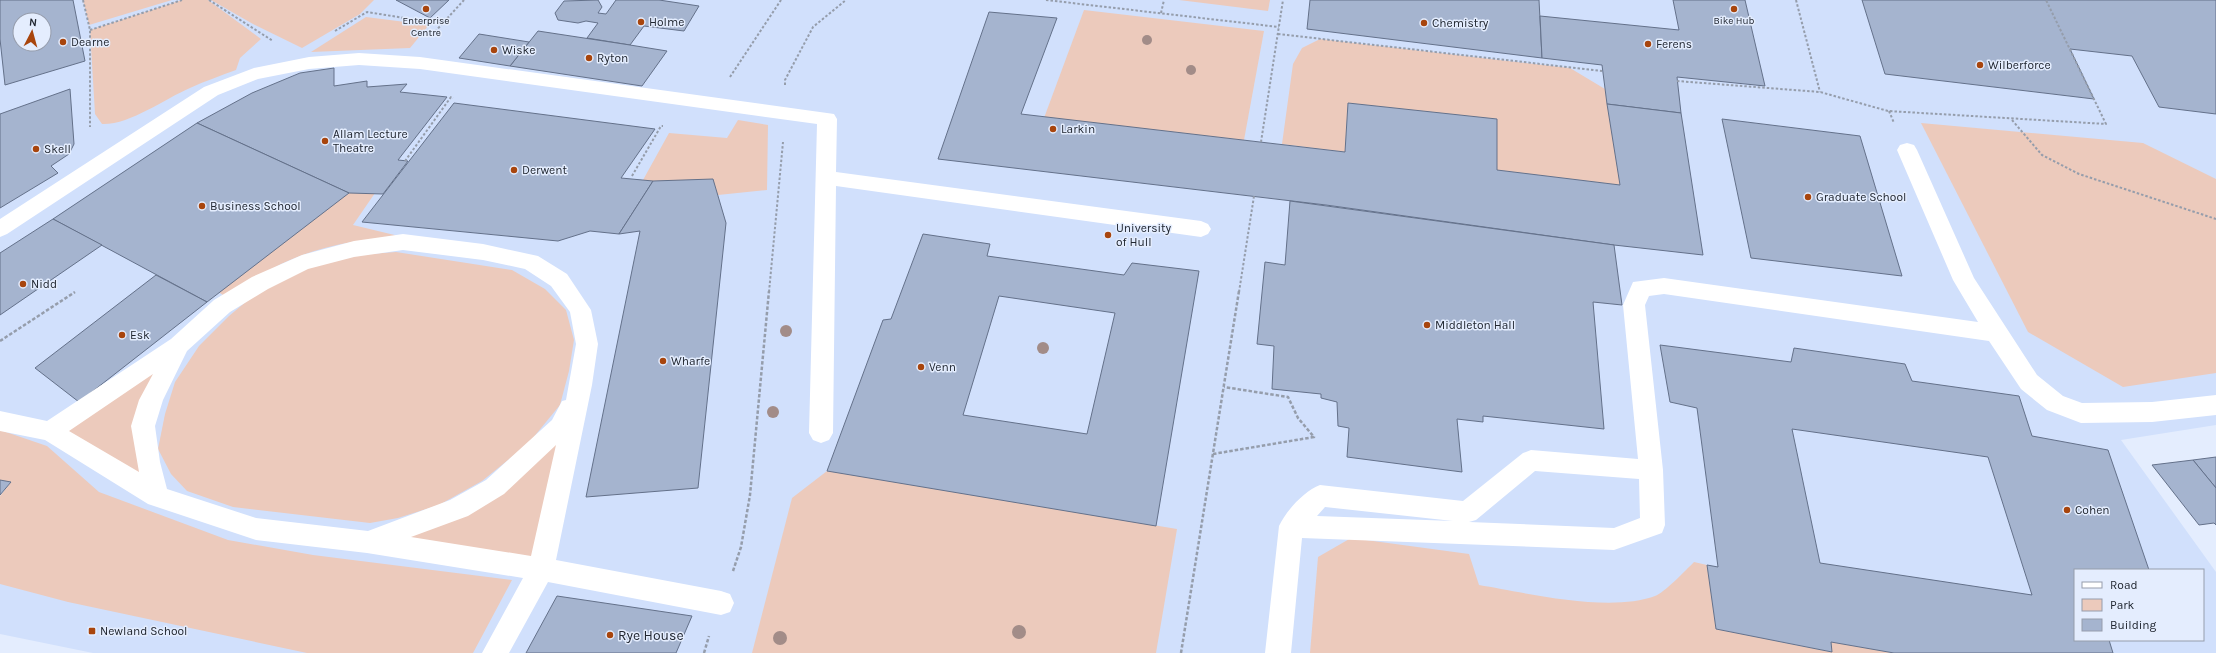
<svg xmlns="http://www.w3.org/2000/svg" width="2216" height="653" font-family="Karla,sans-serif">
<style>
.built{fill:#d1e0fc;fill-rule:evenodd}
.green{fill:#eccabc}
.building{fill:#a5b4cf;stroke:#64718a;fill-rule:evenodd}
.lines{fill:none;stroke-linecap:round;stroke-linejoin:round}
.path-far1{stroke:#959dab;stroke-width:2;stroke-dasharray:2.5 2;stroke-linecap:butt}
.path{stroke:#959dab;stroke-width:2.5;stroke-dasharray:3.5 2;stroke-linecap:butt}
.minor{fill:#fff;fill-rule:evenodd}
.tree{fill:#a28c88}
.poi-dot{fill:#a8450d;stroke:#e4edfe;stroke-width:1.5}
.labels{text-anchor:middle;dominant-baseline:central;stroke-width:3;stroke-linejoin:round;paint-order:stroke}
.far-poi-label{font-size:10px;fill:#202630;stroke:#e4edfe}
.poi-label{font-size:12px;fill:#202630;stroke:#e4edfe;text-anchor:start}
.near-poi-label{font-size:14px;fill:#202630;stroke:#e4edfe;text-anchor:start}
</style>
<rect width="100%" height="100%" fill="#e4edfe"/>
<path class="built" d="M0,0H2216V425L2121,440L2216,572V653H93L0,634V527L53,457L0,447ZM20,20H44V44H20ZM2075,570H2203V640H2075Z"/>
<g class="green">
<polygon points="83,0 172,0 89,25"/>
<path d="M182,0H208L261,39L240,58L236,70C220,76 205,81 190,88C164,99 130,125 102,124L95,114L90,30Z"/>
<polygon points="211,0 374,0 360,14 302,48 253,24"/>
<polygon points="1179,0 1270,0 1268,11"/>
<polygon points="1084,10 1264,31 1244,140 1044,118"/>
<polygon points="366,17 429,25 410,48 311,52"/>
<polygon points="1320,39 1570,68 1605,89 1620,185 1497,170 1497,119 1348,103 1345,152 1282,144 1293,64 1302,48"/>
<polygon points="738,120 768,125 767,190 718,195 643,180 669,133 727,138"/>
<polygon points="1921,123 2143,143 2216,179 2216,373 2123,387 2028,332"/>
<path d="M349,193H375L353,225L407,238C363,238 321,245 281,264C264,273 247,289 232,301L217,291Z"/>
<polygon points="396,252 512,270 545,289 566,310 574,340 569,371 560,405 528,444 482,481 439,505 398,518 370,523 233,507 187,491 171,474 158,449 165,414 175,382 199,346 229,316 260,290 310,267 357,255"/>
<polygon points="179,345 151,400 157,496 50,431"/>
<polygon points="560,427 541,569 367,542 459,508"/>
<polygon points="0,430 47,446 99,492 228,540 313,555 512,580 473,653 307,653 68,602 0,584 0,496 11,482 0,480"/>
<polygon points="827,471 1177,529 1156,653 752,653 792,498"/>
<path d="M1351,538L1469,554L1479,585C1527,593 1609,613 1655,596C1664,593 1686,570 1694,562L1707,565L1716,629L1831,652V642L1894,653H1310L1318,557Z"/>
</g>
<g class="building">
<path d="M0,0H73L85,61L5,85L0,39ZM20,20H44V44H20Z"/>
<polygon points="396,0 449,0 430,18"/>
<polygon points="598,0 602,7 598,13 606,14 616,0 659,0 699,6 684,31 644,26 630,45 587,38 598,23 586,21 578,23 558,20 555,13 564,1"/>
<polygon points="1310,0 1539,0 1542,58 1307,29"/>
<polygon points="1673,0 1745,0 1765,86 1677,77 1681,113 1607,104 1602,65 1542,58 1540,16 1679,30"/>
<polygon points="1862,0 2216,0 2216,114 2159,107 2132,56 2070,49 2094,99 1885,74"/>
<polygon points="989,12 1057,18 1021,114 1345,152 1348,103 1497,119 1497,170 1620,185 1607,104 1681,113 1703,255 1614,245 1326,205 938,159"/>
<polygon points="538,31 630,45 667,51 642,86 510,66"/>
<polygon points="479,34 529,42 510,66 459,58"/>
<polygon points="334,68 334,86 367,81 367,87 407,84 400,92 447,97 398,160 408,161 383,194 349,193 197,123 252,93 300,73"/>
<polygon points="70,89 74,144 69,154 51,166 58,173 0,208 0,114"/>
<polygon points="454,103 655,129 621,178 653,181 619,234 590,231 558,241 362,222"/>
<polygon points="1722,119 1860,136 1902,276 1751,258"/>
<polygon points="197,123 349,193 207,302 53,219"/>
<polygon points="713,179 726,223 698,488 586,497 640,231 619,234 653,181"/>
<polygon points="1290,201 1614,245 1622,305 1593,302 1604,429 1483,416 1483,422 1457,419 1462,472 1347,457 1349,428 1338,426 1337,402 1321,398 1321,394 1272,389 1274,346 1257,344 1265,262 1285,265"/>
<polygon points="53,219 102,245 0,315 0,253"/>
<path d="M923,234L990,244L987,256L1124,275L1132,263L1199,271L1156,526L827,471L883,320L891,319ZM999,296L1115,313L1087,434L963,415Z"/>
<polygon points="156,275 207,302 79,402 35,368"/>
<path d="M1660,345L1791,362L1794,348L1905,364L1912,381L2019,396L2032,436L2108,450L2149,570H2075V640H2109L2113,653H1894L1831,642L1832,652L1716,629L1707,565L1718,567L1697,408L1670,402ZM1792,429L1988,457L2032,595L1820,563Z"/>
<polygon points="2216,457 2216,488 2193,460"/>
<polygon points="2193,460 2216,488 2216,525 2214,523 2199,525 2152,465"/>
<polygon points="0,480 11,482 0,495"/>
<polygon points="557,596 692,616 676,653 526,653"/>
</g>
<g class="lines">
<g class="path-far1">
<polyline points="83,0 90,30 90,127"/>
<polyline points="209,0 273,41"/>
<polyline points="1046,0 1279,27"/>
<polyline points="1796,0 1820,92"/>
<polyline points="1161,13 1164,0"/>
<polyline points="90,30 182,0"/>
<polyline points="335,31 367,12 442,24"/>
<polyline points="1278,34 1602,71"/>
<polyline points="432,35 464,0"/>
<polyline points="730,77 781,0"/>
<polyline points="1677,81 1820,92 1888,111 2106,124 2046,0"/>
<polyline points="785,85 785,80 813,27 846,0"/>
<polyline points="1889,111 1894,123"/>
<polyline points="2012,120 2042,155 2079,174 2216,219"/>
<polyline points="1261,142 1283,0"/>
<polyline points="405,161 451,97 453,98"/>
<polyline points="632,176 661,126 663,126"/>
<polyline points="769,292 783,142"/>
<polyline points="1239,292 1254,196"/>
</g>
<g class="path">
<polyline points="0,341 75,292"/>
<polyline points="1213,454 1314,437 1298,418 1288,397 1224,387"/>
<polyline points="733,571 741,547 750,495 769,291"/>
<polyline points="704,653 709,636"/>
<polyline points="1181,653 1239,291"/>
</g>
<g class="minor">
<polygon points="359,53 420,57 827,113 834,114 837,119 836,172 1201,221 1208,224 1211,229 1208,234 1201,237 836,186 833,433 829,440 821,443 813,440 809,433 817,124 420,69 359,65 309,69 258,79 218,95 7,234 0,237 0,219 204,87 254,68 309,57"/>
<path d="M1907,143L1914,145L1917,150L1974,278L2037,375L2063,396L2082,403L2152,402L2216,395V415L2152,422L2081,423L2047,410L2021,389L1989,341L1664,294L1649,296L1645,305L1663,470L1665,525L1662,533L1614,550L1302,538L1291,653H1265L1279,526C1286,511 1304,491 1320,485L1463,501L1523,453L1531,450L1638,459L1623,305L1633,282L1664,278L1978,322L1953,280L1897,150L1900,145ZM1535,471L1639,479L1640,518L1614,528L1469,522L1476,520ZM1325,507L1453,521L1317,516Z"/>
<path d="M403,234L483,244L538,256L567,274L591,310L598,344L592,385L556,560L721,591L730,594L734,603L730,612L721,615L548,582L509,653H482L523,578L367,553L256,540L148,504L45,440L0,431V411L47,421L171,339L214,300L252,277L302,255L354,241ZM403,250L483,260L525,269L551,286L570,312L576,344L566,400L562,401L552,420L486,480L450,500L368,531L256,518L167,489L160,462L155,426L163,400L187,351L230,312L268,289L308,269L354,257ZM153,374L139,400L131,426L139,472L69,431ZM556,445L531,556L411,537L468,516L504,494Z"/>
</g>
</g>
<g class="tree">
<circle cx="1147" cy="40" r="5"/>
<circle cx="1191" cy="70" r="5"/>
<circle cx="786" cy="331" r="6"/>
<circle cx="1043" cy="348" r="6"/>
<circle cx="773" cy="412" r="6"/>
<circle cx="1019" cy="632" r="7"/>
<circle cx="780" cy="638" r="7"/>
</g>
<g class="poi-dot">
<circle cx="426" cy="9" r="4"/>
<circle cx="1734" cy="9" r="4"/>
<circle cx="641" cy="22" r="4"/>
<circle cx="1424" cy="23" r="4"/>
<circle cx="63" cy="42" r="4"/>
<circle cx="1648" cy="44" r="4"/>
<circle cx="494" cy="50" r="4"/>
<circle cx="589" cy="58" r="4"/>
<circle cx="1980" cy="65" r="4"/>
<circle cx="1053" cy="129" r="4"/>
<circle cx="325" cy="141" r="4"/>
<circle cx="36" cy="149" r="4"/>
<circle cx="514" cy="170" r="4"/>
<circle cx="1808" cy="197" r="4"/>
<circle cx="202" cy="206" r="4"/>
<circle cx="1108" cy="235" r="4"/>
<circle cx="23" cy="284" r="4"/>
<circle cx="1427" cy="325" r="4"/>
<circle cx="122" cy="335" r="4"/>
<circle cx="663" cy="361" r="4"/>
<circle cx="921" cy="367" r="4"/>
<circle cx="2067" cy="510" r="4"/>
<rect x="88" y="627" width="8" height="8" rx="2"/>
<circle cx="610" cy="635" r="4"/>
</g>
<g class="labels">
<g class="far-poi-label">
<text x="426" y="21">Enterprise<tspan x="426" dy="12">Centre</tspan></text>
<text x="1734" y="21">Bike Hub</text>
</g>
<g class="poi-label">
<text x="649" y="22">Holme</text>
<text x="1432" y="23">Chemistry</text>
<text x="71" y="42">Dearne</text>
<text x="1656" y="44">Ferens</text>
<text x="502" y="50">Wiske</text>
<text x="597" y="58">Ryton</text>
<text x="1988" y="65">Wilberforce</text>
<text x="1061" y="129">Larkin</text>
<text x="333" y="134">Allam Lecture<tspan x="333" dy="14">Theatre</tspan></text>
<text x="44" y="149">Skell</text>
<text x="522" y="170">Derwent</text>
<text x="1816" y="197">Graduate School</text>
<text x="210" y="206">Business School</text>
<text x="1116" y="228">University<tspan x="1116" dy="14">of Hull</tspan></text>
<text x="31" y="284">Nidd</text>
<text x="1435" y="325">Middleton Hall</text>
<text x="130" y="335">Esk</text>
<text x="671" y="361">Wharfe</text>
<text x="929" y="367">Venn</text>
<text x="2075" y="510">Cohen</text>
<text x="100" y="631">Newland School</text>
</g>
<g class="near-poi-label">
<text x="618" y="635">Rye House</text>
</g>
</g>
<rect x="2074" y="569" width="130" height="72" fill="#e4edfe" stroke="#969dac"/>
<rect x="2082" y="582" width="20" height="6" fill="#ffffff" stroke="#969dac"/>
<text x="2110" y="589" font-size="12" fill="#202630">Road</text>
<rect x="2082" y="599" width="20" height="12" fill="#eccabc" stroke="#969dac"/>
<text x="2110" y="609" font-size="12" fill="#202630">Park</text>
<rect x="2082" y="619" width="20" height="12" fill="#a5b4cf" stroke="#969dac"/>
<text x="2110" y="629" font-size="12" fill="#202630">Building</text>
<g transform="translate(32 32) rotate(6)"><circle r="19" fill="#e4edfe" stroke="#969dac"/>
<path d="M0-3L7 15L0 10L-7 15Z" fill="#a8450d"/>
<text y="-6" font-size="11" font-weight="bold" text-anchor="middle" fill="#202630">N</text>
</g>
</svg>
